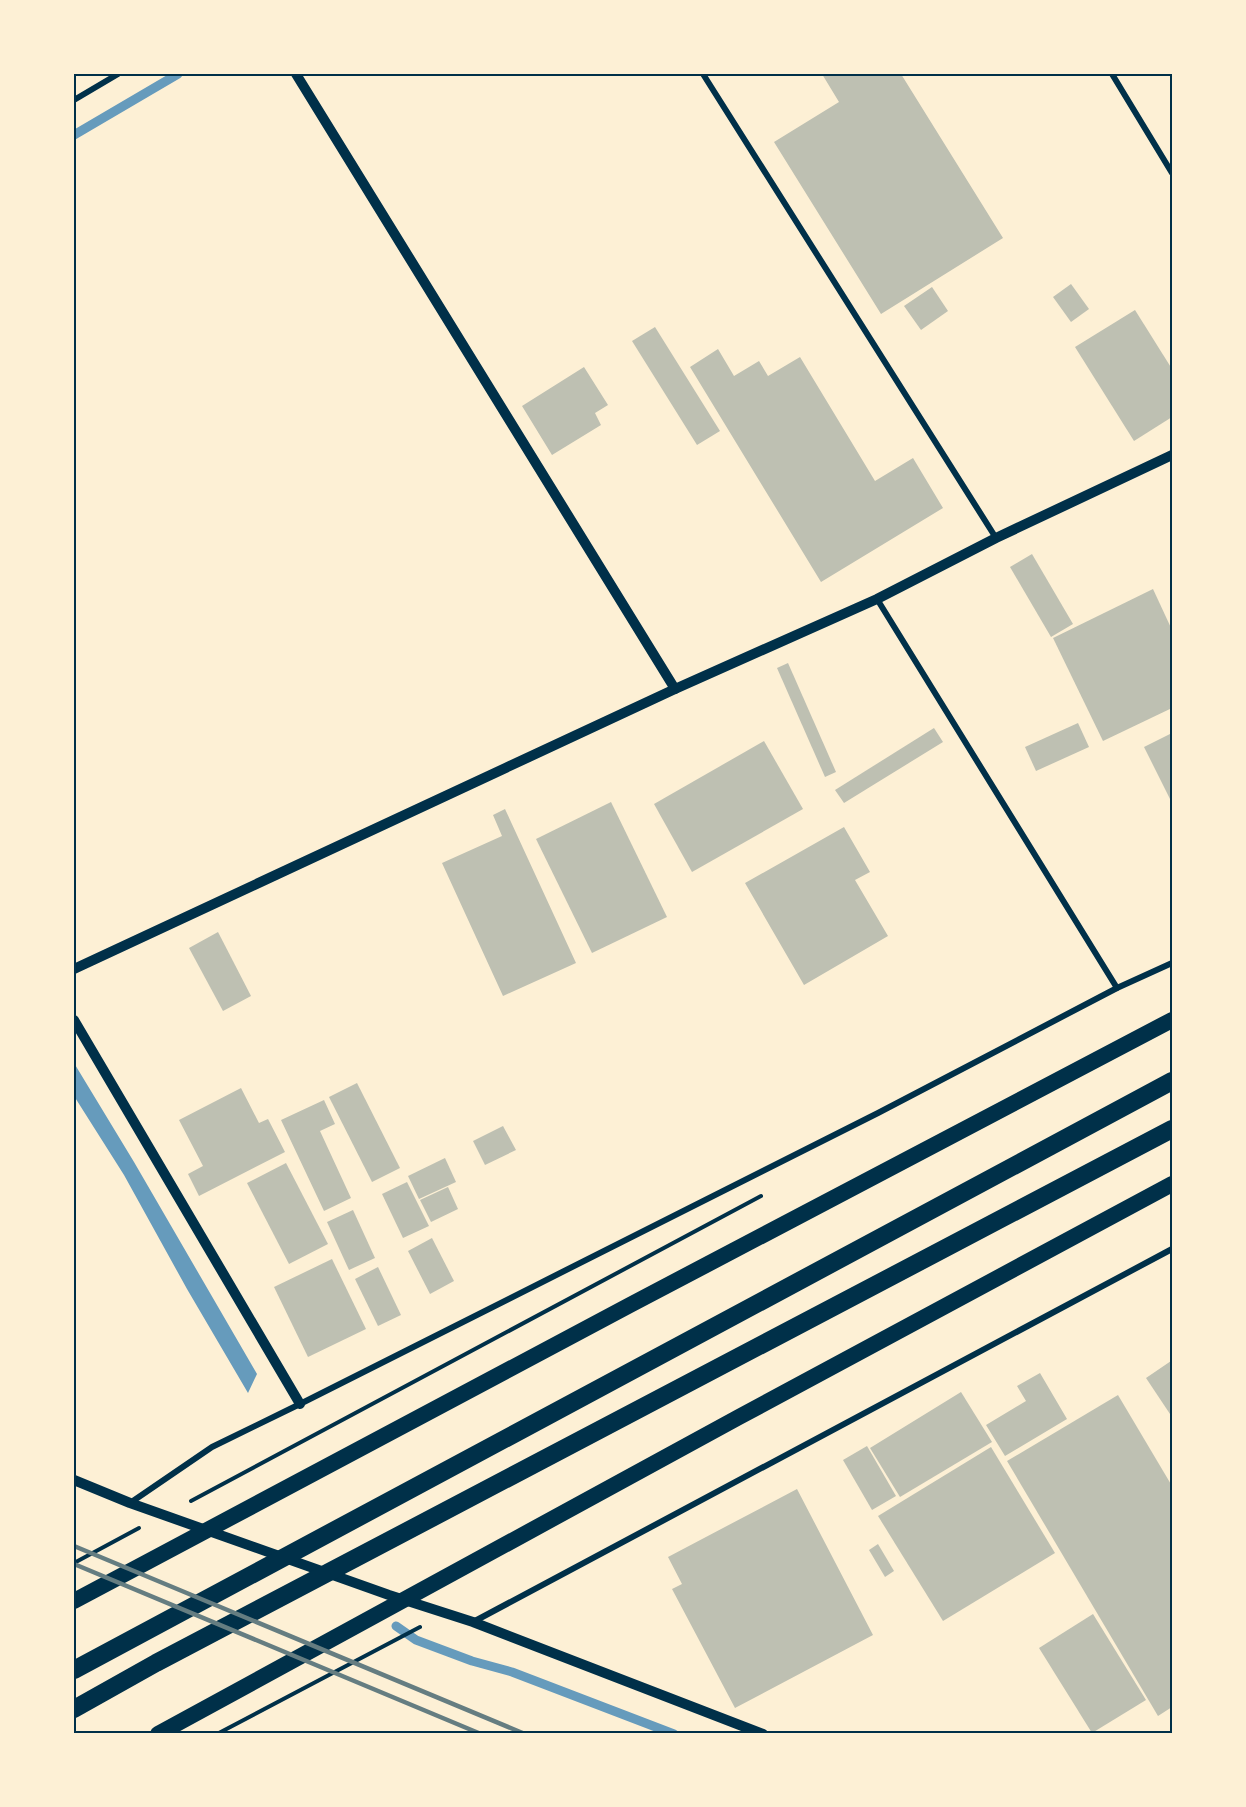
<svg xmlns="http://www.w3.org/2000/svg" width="1246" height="1807" font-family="'Exo 2',sans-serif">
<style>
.water{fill:#669bbc}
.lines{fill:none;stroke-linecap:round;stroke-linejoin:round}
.stream{stroke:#669bbc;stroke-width:9}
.building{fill:#bec0b2}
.path{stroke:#003049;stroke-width:4}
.minor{stroke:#003049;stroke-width:6}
.tertiary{stroke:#003049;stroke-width:10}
.trunk{stroke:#003049;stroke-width:16}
.motorway{stroke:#003049;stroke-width:18}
.rail{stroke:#657d81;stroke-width:4.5}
.neatline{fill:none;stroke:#003049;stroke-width:2}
</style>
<rect width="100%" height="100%" fill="#fdf0d5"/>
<polygon class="water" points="74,1063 134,1162 257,1374 248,1393 187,1289 124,1175 74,1096"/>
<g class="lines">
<g class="stream">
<polyline points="74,135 178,74"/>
<polyline points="396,1626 416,1640 472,1661 512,1672 674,1734"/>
</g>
</g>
<g class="building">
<polygon points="822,74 901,74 1003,238 881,314 774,142 839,102"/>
<polygon points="1071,284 1089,309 1071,322 1053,297"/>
<polygon points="932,287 948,311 921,330 904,306"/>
<polygon points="1135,310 1172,369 1172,417 1134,441 1075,347"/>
<polygon points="655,327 720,431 697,445 632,341"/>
<polygon points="718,349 734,376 759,361 768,376 800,357 875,481 913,458 943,508 821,582 690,367"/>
<polygon points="584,367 608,405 595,413 601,425 552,455 522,406"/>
<polygon points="1032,554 1073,624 1051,637 1010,567"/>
<polygon points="1153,589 1172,630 1172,708 1103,741 1053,638"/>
<polygon points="788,663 836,772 825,777 777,668"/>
<polygon points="1078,723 1089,747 1036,771 1025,747"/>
<polygon points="934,728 943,742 844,803 835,790"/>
<polygon points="1172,733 1172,803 1144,747"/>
<polygon points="764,741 803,809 692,872 654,804"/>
<polygon points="611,802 667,917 592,953 536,839"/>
<polygon points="505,809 576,963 503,996 442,863 502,836 493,815"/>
<polygon points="844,827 870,872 855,880 888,936 804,985 745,883"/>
<polygon points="218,932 251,996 223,1011 189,948"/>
<polygon points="357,1083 400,1168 372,1182 329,1097"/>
<polygon points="241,1088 259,1123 268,1119 285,1152 199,1196 188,1174 203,1166 179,1120"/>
<polygon points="324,1100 335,1124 320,1131 351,1198 324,1211 281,1120"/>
<polygon points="503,1126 516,1150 485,1165 473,1141"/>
<polygon points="445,1158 456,1182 419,1199 408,1176"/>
<polygon points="286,1163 328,1244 289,1264 247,1183"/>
<polygon points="407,1182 429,1226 403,1238 382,1194"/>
<polygon points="448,1187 458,1209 431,1222 420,1200"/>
<polygon points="353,1210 375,1258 349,1270 327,1222"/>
<polygon points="432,1238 454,1281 430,1294 408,1251"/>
<polygon points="332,1259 366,1329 308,1357 274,1287"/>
<polygon points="378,1267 401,1315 378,1326 355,1279"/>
<polygon points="1171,1361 1172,1364 1172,1417 1146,1378"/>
<polygon points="1040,1373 1067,1419 1005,1456 986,1425 1026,1401 1017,1386"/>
<polygon points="961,1392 992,1442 900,1497 870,1448"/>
<polygon points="1118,1395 1172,1486 1172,1707 1158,1716 1007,1461"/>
<polygon points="867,1446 896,1496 872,1510 843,1460"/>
<polygon points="991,1447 1055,1553 943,1621 878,1516"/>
<polygon points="797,1489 873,1635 735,1708 672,1589 682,1584 668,1557"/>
<polygon points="878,1544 894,1571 885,1577 869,1550"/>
<polygon points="1093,1614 1146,1700 1092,1733 1039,1648"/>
</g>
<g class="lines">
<g class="path">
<polyline points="191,1501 761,1196"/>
<polyline points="74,1563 139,1528"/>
<polyline points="217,1734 420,1627"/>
</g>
<g class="minor">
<polyline points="703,74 996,538"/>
<polyline points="1112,74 1172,173"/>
<polyline points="74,100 118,74"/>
<polyline points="877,599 1117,988"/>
<polyline points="130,1503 212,1447 300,1404 878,1113 1117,988 1172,963"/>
<polyline points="473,1622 1172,1249"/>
</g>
<g class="tertiary">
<polyline points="296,74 675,689"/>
<polyline points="74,969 675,689 877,599 996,538 1172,455"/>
<polyline points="74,1020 300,1404"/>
<polyline points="74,1480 130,1503 389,1595 473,1622 763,1734"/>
</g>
<g class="trunk">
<polyline points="74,1601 630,1305 1172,1020"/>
<polyline points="158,1734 739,1417 1172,1184"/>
</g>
<g class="motorway">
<polyline points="74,1670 1172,1081"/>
<polyline points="74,1709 156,1663 1172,1129"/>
</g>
<g class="rail">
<polyline points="74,1546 525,1734"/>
<polyline points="74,1564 481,1734"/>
</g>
</g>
<rect width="1246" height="1807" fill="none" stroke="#fdf0d5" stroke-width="150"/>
<rect x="75" y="75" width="1096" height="1657" class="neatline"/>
</svg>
